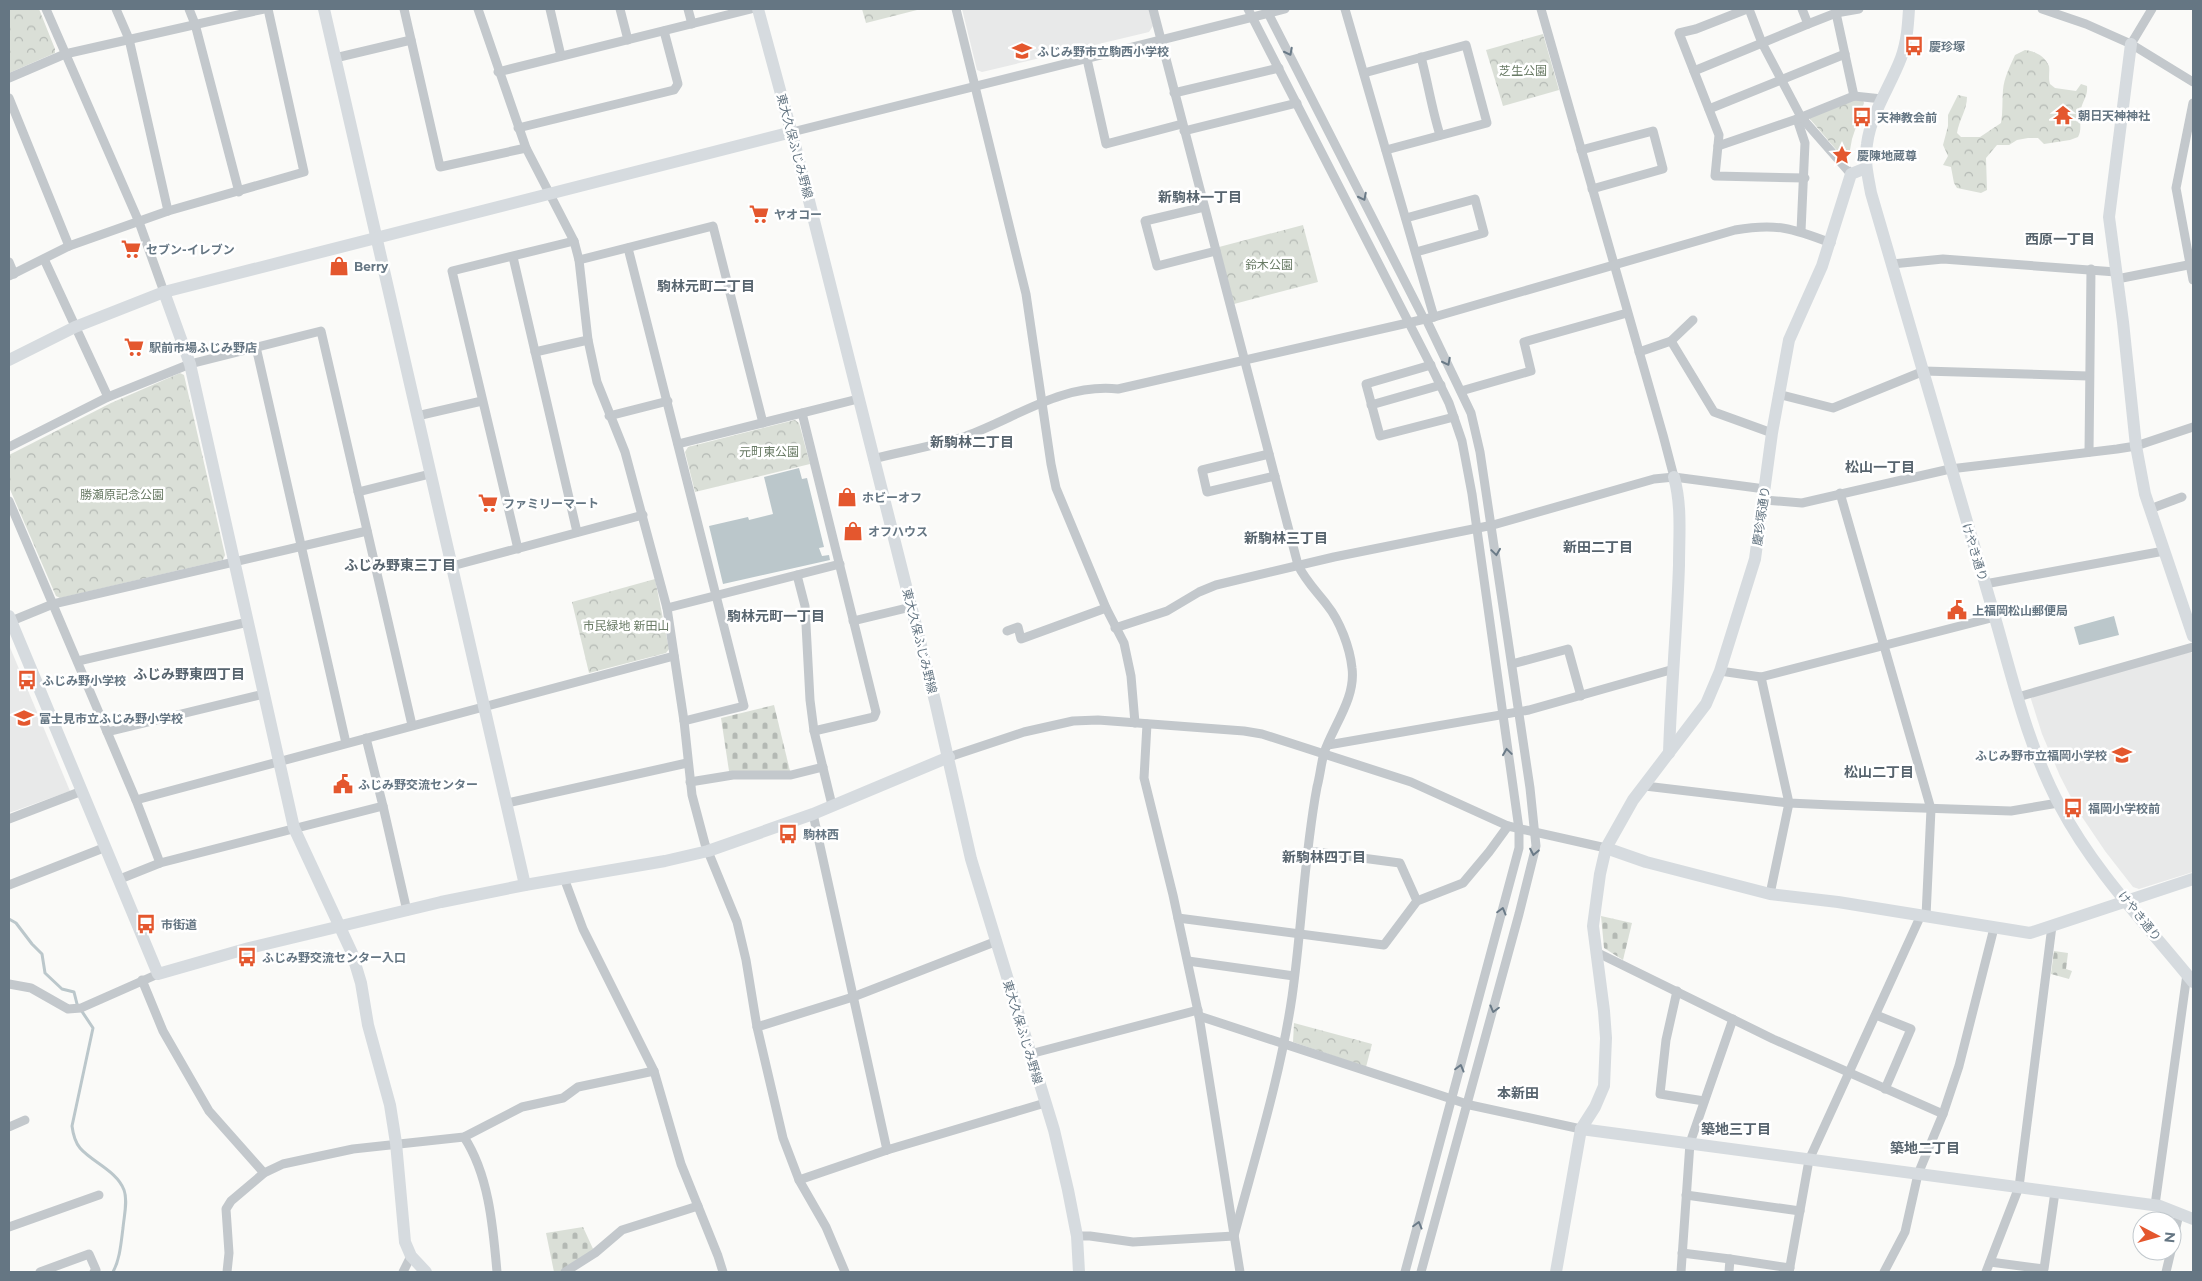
<svg xmlns="http://www.w3.org/2000/svg" width="2202" height="1281" font-family="Montserrat,'Noto Sans JP',sans-serif">
<style>
.built{fill:#e8e9e9}
.forest{fill:url(#forest-crowns)}
.cemetery{fill:url(#cemetery-stones)}
.water{fill:#bbc7cb}
.lines{fill:none;stroke-linecap:round;stroke-linejoin:round}
.stream{stroke:#bbc7cb;stroke-width:3}
.street{stroke:#c3c8cc;stroke-width:9}
.secondary{stroke:#d6dbdf;stroke-width:12}
.oneway{stroke:#6a7a87}
.labels{text-anchor:middle;dominant-baseline:central;stroke-width:5;stroke-linejoin:round;paint-order:stroke}
.poi-label{font-size:12px;font-weight:bold;fill:#657683;stroke:#fff;text-anchor:start}
.park-label{font-size:12px;fill:#687a64;stroke:#fff}
.street-label{font-size:12px;fill:#657683;stroke:#fff}
.neighbourhood-label{font-size:14px;font-weight:bold;fill:#57646e;stroke:#fff}
</style>
<defs>
<pattern id="forest-crowns" width="20" height="18" patternUnits="userSpaceOnUse" patternTransform="scale(1.25)"><rect width="20" height="18" fill="#dadfd7"/><path d="M2 6a3 3 0 1 1 6 0M12 15a3 3 0 1 1 6 0" fill="none" stroke="#b4b9b4"/></pattern>
<pattern id="cemetery-stones" width="16" height="16" patternUnits="userSpaceOnUse" patternTransform="scale(1.25)"><rect width="16" height="16" fill="#dadfd7"/><path d="M2 7V4a2 2 0 0 1 4 0v3zM10 15v-3a2 2 0 0 1 4 0v3z" fill="#b4b9b4"/></pattern>
</defs>
<rect width="100%" height="100%" fill="#fafaf8"/>
<g class="built">
<polygon points="962,9 1149,9 1153,26 1149,32 982,72 977,70"/>
<polygon points="9,645 70,791 9,813"/>
<polygon points="2190,652 2193,653 2193,872 2139,889 2133,887 2105,851 2078,811 2060,776 2042,734 2030,696"/>
</g>
<g class="forest">
<polygon points="9,9 39,9 55,49 55,53 9,73"/>
<polygon points="862,9 921,9 866,23"/>
<polygon points="1543,34 1559,90 1503,106 1486,50"/>
<path d="M2025,50C2035,51 2045,56 2049,66C2050,71 2048,78 2050,84L2055,88L2076,91L2081,84L2087,86C2088,96 2083,100 2081,109C2078,119 2083,128 2078,137L2070,140L2044,144L2038,138H2028L2017,140L2009,145H1997L1986,158L1987,190L1981,193L1957,188L1954,183L1951,167L1943,165L1948,156L1943,145L1948,126V115L1958,95L1967,97C1967,110 1959,120 1957,133L1961,137H1980L2001,123C2003,112 2002,101 2003,90C2004,78 2010,66 2015,55Z"/>
<polygon points="1854,99 1863,100 1864,103 1852,139 1848,161 1845,160 1810,119 1811,115"/>
<polygon points="1303,225 1318,282 1234,304 1219,247"/>
<polygon points="180,373 184,375 225,555 223,560 60,598 56,596 9,487 9,455 111,403"/>
<polygon points="795,420 799,423 810,464 695,492 685,452 688,447"/>
<polygon points="655,579 669,649 666,653 589,673 572,602"/>
<polygon points="1294,1023 1372,1044 1366,1067 1293,1042"/>
</g>
<g class="cemetery">
<polygon points="774,705 790,771 729,771 721,718"/>
<polygon points="1601,916 1632,923 1623,960 1604,948"/>
<polygon points="2054,951 2068,953 2066,969 2072,971 2069,979 2051,974"/>
<path d="M583,1227L594,1251C583,1259 568,1272 554,1272L546,1233Z"/>
</g>
<g class="water">
<polygon points="799,468 802,479 807,478 824,547 819,548 822,556 829,555 830,560 723,584 709,526 748,517 749,520 773,514 764,477"/>
<polygon points="2114,616 2119,635 2079,645 2074,627"/>
</g>
<g class="lines">
<path class="stream" d="M9,919L16,923L32,944L42,954L45,973L62,989L74,992L77,1004L93,1028L72,1126C73,1134 75,1142 80,1148C92,1162 117,1171 124,1190C128,1201 124,1216 123,1228C121,1243 120,1259 113,1272"/>
<g class="street">
<polyline points="46,9 139,222 164,292"/>
<polyline points="116,9 129,39 168,211"/>
<polyline points="189,9 195,24 239,192"/>
<polyline points="404,9 440,167 526,148"/>
<polyline points="478,9 526,148 574,241 579,260 588,340 597,382 625,452 667,608 684,721 692,795 705,844 737,922 746,960 757,1027 783,1138 799,1180 826,1227 845,1272"/>
<polyline points="550,9 561,56"/>
<polyline points="620,9 628,40"/>
<polyline points="688,9 692,24"/>
<polyline points="956,9 1026,294 1051,464 1056,488 1106,608 1124,643 1131,676 1135,723"/>
<polyline points="1248,9 1429,362 1449,403 1462,441 1472,494 1519,829 1519,848 1405,1272"/>
<polyline points="1266,9 1424,319"/>
<polyline points="1541,9 1663,435 1674,477"/>
<polyline points="1747,9 1696,29 1679,33 1719,135 1715,176 1805,178"/>
<polyline points="1749,9 1762,43 1801,117 1851,174"/>
<polyline points="1802,9 1808,24"/>
<polyline points="2042,9 2086,24 2131,44 2193,82"/>
<polyline points="1836,13 1854,96"/>
<polyline points="2131,44 2152,9"/>
<path d="M1421,57C1428,83 1432,110 1440,135"/>
<polyline points="335,58 411,40"/>
<polyline points="1087,59 1106,144 1182,124"/>
<polyline points="1694,71 1808,24 1836,13 1859,9"/>
<polyline points="498,72 751,9"/>
<polyline points="1364,73 1466,45 1487,123 1386,150"/>
<polyline points="9,78 65,54 264,9"/>
<polyline points="1174,93 1279,68"/>
<polyline points="9,98 69,246"/>
<polyline points="2193,103 2176,188 2193,280"/>
<polyline points="1709,109 1845,54"/>
<polyline points="1797,119 1805,143 1801,231"/>
<polyline points="518,128 674,90 678,84 664,31"/>
<polyline points="1184,131 1297,103"/>
<polyline points="792,132 1285,9"/>
<polyline points="1718,146 1797,119 1854,96 1882,99"/>
<polyline points="1581,150 1653,131 1663,169 1592,189"/>
<polyline points="1204,207 1145,221 1157,266 1216,251"/>
<polyline points="1406,218 1475,199 1484,233 1416,252"/>
<polyline points="628,248 744,706 684,721"/>
<polyline points="513,257 577,532"/>
<polyline points="44,259 108,397"/>
<polyline points="579,260 713,226 763,423"/>
<polyline points="9,262 14,274"/>
<polyline points="1892,264 1943,259 2116,272"/>
<polyline points="9,276 69,246 168,211 304,172 268,9"/>
<polyline points="2117,279 2193,264"/>
<path d="M1434,317L1735,230C1776,223 1792,228 1831,243"/>
<polyline points="1671,341 1693,320"/>
<polyline points="256,347 346,743"/>
<polyline points="535,352 588,340"/>
<polyline points="1639,352 1671,341 1714,412 1772,433"/>
<polyline points="1431,365 1366,384 1380,436 1454,417"/>
<polyline points="1461,391 1531,371 1524,342 1627,313"/>
<polyline points="1778,394 1833,408 1924,371 2088,376"/>
<polyline points="1371,405 1441,385"/>
<polyline points="802,413 876,712 874,717 814,731"/>
<polyline points="417,416 482,401"/>
<polyline points="609,416 668,401"/>
<polyline points="678,444 858,399"/>
<polyline points="9,447 108,397 190,364 321,331 412,725"/>
<polyline points="2089,452 2091,269"/>
<polyline points="1269,454 1202,470 1207,492 1275,476"/>
<path d="M873,459C903,451 936,446 966,436C1016,418 1062,383 1118,389L1434,317L1345,9"/>
<polyline points="358,492 430,474"/>
<polyline points="1840,493 1931,809 1926,916"/>
<polyline points="1764,500 1802,503 1950,469 2117,449 2136,446 2193,427"/>
<polyline points="9,501 136,800 160,863"/>
<polyline points="2150,509 2182,497"/>
<polyline points="518,549 452,271 574,241"/>
<polyline points="452,566 643,515"/>
<polyline points="797,575 805,606 810,700 814,731 832,805"/>
<polyline points="1985,584 2164,551"/>
<polyline points="667,608 840,564"/>
<polyline points="853,621 911,607"/>
<polyline points="9,622 53,604 367,531"/>
<polyline points="1115,628 1167,611 1199,592 1216,585 1334,557 1493,525 1654,479 1674,477 1765,489"/>
<polyline points="1007,631 1018,627 1021,639 1106,608"/>
<polyline points="78,661 248,622"/>
<polyline points="1512,664 1568,649 1581,696"/>
<polyline points="1720,671 1761,677 1995,617"/>
<polyline points="1761,677 1789,803 1770,894"/>
<polyline points="2018,697 2193,647"/>
<polyline points="1147,724 1144,778 1173,895 1199,1016 1240,1272"/>
<polyline points="107,732 264,694"/>
<polyline points="1328,745 1529,710 1674,669"/>
<polyline points="949,757 1024,732 1073,721 1098,720 1244,731 1262,734 1411,782 1508,826 1606,848"/>
<polyline points="690,782 733,775 791,775 823,767"/>
<polyline points="1645,786 1789,803 1832,805 2011,811 2058,803"/>
<polyline points="136,800 674,656"/>
<polyline points="507,803 687,763"/>
<polyline points="383,806 407,911"/>
<polyline points="813,814 887,1150 1045,1103"/>
<polyline points="9,819 82,791"/>
<polyline points="1309,851 1400,863 1417,901"/>
<polyline points="564,878 583,929 654,1071 681,1164 718,1256 723,1272"/>
<polyline points="120,879 160,863 383,806 366,738"/>
<polyline points="9,885 106,847"/>
<polyline points="1178,918 1384,945 1417,901 1463,883 1489,852 1508,826"/>
<polyline points="1598,953 1773,1039 1943,1114"/>
<polyline points="1188,961 1294,976"/>
<polyline points="142,980 163,1031 209,1111 264,1173"/>
<polyline points="9,984 31,988 68,1009 81,1008 158,974"/>
<polyline points="1677,991 1666,1040 1660,1094 1704,1101"/>
<polyline points="1876,1015 1911,1029 1885,1089"/>
<polyline points="1199,1016 1470,1105 1581,1129"/>
<polyline points="757,1027 853,997 997,941"/>
<polyline points="1030,1054 1198,1010"/>
<polyline points="9,1127 25,1120"/>
<path d="M464,1137C489,1175 493,1227 497,1272"/>
<polyline points="799,1180 887,1150"/>
<polyline points="1686,1195 1800,1211"/>
<polyline points="2155,1205 2187,974"/>
<polyline points="9,1227 99,1195"/>
<path d="M1077,1236H1090L1133,1242L1234,1236C1255,1157 1280,1078 1292,997C1302,927 1304,856 1317,787C1320,776 1321,764 1324,753C1333,726 1356,698 1352,668C1350,648 1340,621 1327,605C1317,592 1305,580 1298,565L1153,9"/>
<polyline points="2172,1245 2179,1214"/>
<polyline points="1682,1253 1730,1259"/>
<polyline points="1990,1262 2044,1269 2055,1192"/>
<polyline points="40,1272 89,1254 96,1270 94,1272"/>
<polyline points="227,1272 229,1253 226,1209 231,1201 264,1173 283,1164 353,1149 464,1137 522,1107 563,1098 578,1087 654,1071"/>
<polyline points="403,1272 411,1256"/>
<polyline points="565,1272 595,1253 622,1230 698,1206"/>
<polyline points="1421,1272 1519,914 1536,846 1530,788 1480,452 1471,413 1426,319"/>
<polyline points="1681,1272 1690,1143 1733,1019"/>
<polyline points="1729,1272 1730,1259 1790,1268"/>
<polyline points="1789,1272 1809,1160 1921,915"/>
<polyline points="1884,1272 1905,1232 1918,1174 1943,1114 1959,1066 1994,928"/>
<polyline points="1986,1272 2019,1187 2052,926"/>
<polyline points="2166,1272 2171,1251"/>
</g>
<g class="secondary">
<polyline points="324,9 525,885"/>
<polyline points="758,9 796,149 935,701 971,859 1054,1130 1068,1190 1077,1236 1079,1272"/>
<path d="M1909,9C1908,25 1907,42 1901,58C1890,87 1871,113 1867,144C1864,161 1868,176 1871,193C1910,328 1949,463 1989,597C2010,667 2025,741 2060,806C2094,871 2147,925 2193,982"/>
<polyline points="2131,44 2109,217 2123,322 2136,446 2145,494 2193,636"/>
<polyline points="164,292 190,364 294,828 352,953 361,983 368,1025 390,1105 396,1143 405,1242 411,1256 426,1272"/>
<polyline points="9,360 75,327 164,292 792,132"/>
<polyline points="9,616 158,974 249,948 441,902 525,885 665,861 708,851 813,814 949,757"/>
<path d="M1669,753C1671,690 1677,627 1679,565C1679,535 1682,506 1674,477"/>
<polyline points="1606,848 1646,862 1770,894 1838,902 2030,933 2193,879"/>
<polyline points="1581,1129 2160,1206 2193,1219"/>
<polyline points="1556,1272 1581,1129 1595,1107 1604,1086 1606,1038 1604,1011 1593,926 1600,874 1606,848 1633,800 1706,704 1720,671 1755,559 1772,433 1789,340 1822,266 1851,174 1866,168"/>
</g>
</g>
<defs><path id="oneway-chevron" d="M-2-3.5L2.5 0L-2 3.5" fill="none" stroke-width="1.6" stroke-linecap="round" stroke-linejoin="round" transform="scale(1.25)"/></defs>
<g class="oneway">
<use href="#oneway-chevron" transform="translate(1289 52) rotate(63)"/>
<use href="#oneway-chevron" transform="translate(1363 197) rotate(63)"/>
<use href="#oneway-chevron" transform="translate(1447 362) rotate(63)"/>
<use href="#oneway-chevron" transform="translate(1496 552) rotate(82)"/>
<use href="#oneway-chevron" transform="translate(1507 752) rotate(-98)"/>
<use href="#oneway-chevron" transform="translate(1534 852) rotate(101)"/>
<use href="#oneway-chevron" transform="translate(1502 911) rotate(-75)"/>
<use href="#oneway-chevron" transform="translate(1494 1009) rotate(105)"/>
<use href="#oneway-chevron" transform="translate(1460 1068) rotate(-75)"/>
<use href="#oneway-chevron" transform="translate(1418 1225) rotate(-75)"/>
</g>
<defs>
<symbol id="bus-bare" viewBox="-9 -9 18 18"><path d="M-5-6H5V4H4V6H2V4H-2V6H-4V4H-5ZM-3.5-4V0h7V-4ZM-3.5 1.2v1.5H-2V1.2ZM2 1.2v1.5H3.5V1.2Z" fill="#e4572e" stroke="#fff" stroke-width="2.5" paint-order="stroke"/></symbol>
<symbol id="school-bare" viewBox="-9 -9 18 18"><path d="M0-5L7-2L0 1L-7-2ZM-4 1L0 2.5L4 1V4Q0 6-4 4Z" fill="#e4572e" stroke="#fff" stroke-width="2.5" paint-order="stroke"/></symbol>
<symbol id="temple-bare" viewBox="-9 -9 18 18"><path d="M0-6L5-2H3V0L6.5 2.5H4V6H1.5V3h-3V6H-4V2.5H-6.5L-3 0V-2H-5Z" fill="#e4572e" stroke="#fff" stroke-width="2.5" paint-order="stroke"/></symbol>
<symbol id="sight-bare" viewBox="-9 -9 18 18"><path d="M0-6L1.8-2.2L6-1.7L2.9 1.2L3.7 5.4L0 3.3L-3.7 5.4L-2.9 1.2L-6-1.7L-1.8-2.2Z" fill="#e4572e" stroke="#fff" stroke-width="2.5" paint-order="stroke"/></symbol>
<symbol id="supermarket-bare" viewBox="-9 -9 18 18"><path d="M-6-5.5h2.5l.6 2H6L4.5 2H-2.5L-4.4-4H-6ZM-1.5 3.2a1.3 1.3 0 1 0 .1 0ZM3 3.2a1.3 1.3 0 1 0 .1 0Z" fill="#e4572e" stroke="#fff" stroke-width="2.5" paint-order="stroke"/></symbol>
<symbol id="shop-bare" viewBox="-9 -9 18 18"><path d="M-5-2.5h2.3a2.7 3.5 0 0 1 5.4 0H5L5.5 6h-11ZM-1.5-2.5h3a1.5 2.3 0 0 0-3 0Z" fill="#e4572e" stroke="#fff" stroke-width="2.5" paint-order="stroke"/></symbol>
<symbol id="civic-bare" viewBox="-9 -9 18 18"><path d="M-.6-6.5H3V-4.5H.6V-3L4-1V1h2V6H-6V1h2V-1L-.6-3ZM-1.2 2.5V6h2.4V2.5Z" fill="#e4572e" stroke="#fff" stroke-width="2.5" paint-order="stroke"/></symbol>
</defs>
<g fill-rule="evenodd">
<use href="#bus-bare" x="1900" y="32" width="28" height="28"/>
<use href="#school-bare" x="1008" y="37" width="28" height="28"/>
<use href="#temple-bare" x="2049" y="101" width="28" height="28"/>
<use href="#bus-bare" x="1848" y="103" width="28" height="28"/>
<use href="#sight-bare" x="1828" y="141" width="28" height="28"/>
<use href="#supermarket-bare" x="745" y="200" width="28" height="28"/>
<use href="#supermarket-bare" x="117" y="235" width="28" height="28"/>
<use href="#shop-bare" x="325" y="252" width="28" height="28"/>
<use href="#supermarket-bare" x="120" y="333" width="28" height="28"/>
<use href="#shop-bare" x="833" y="483" width="28" height="28"/>
<use href="#supermarket-bare" x="474" y="489" width="28" height="28"/>
<use href="#shop-bare" x="839" y="517" width="28" height="28"/>
<use href="#civic-bare" x="1943" y="596" width="28" height="28"/>
<use href="#bus-bare" x="13" y="666" width="28" height="28"/>
<use href="#school-bare" x="10" y="704" width="28" height="28"/>
<use href="#school-bare" x="2108" y="741" width="28" height="28"/>
<use href="#civic-bare" x="329" y="770" width="28" height="28"/>
<use href="#bus-bare" x="2059" y="794" width="28" height="28"/>
<use href="#bus-bare" x="774" y="820" width="28" height="28"/>
<use href="#bus-bare" x="132" y="910" width="28" height="28"/>
<use href="#bus-bare" x="233" y="943" width="28" height="28"/>
</g>
<g class="labels">
<g class="poi-label">
<text x="1929" y="46">慶珍塚</text>
<text x="1037" y="51">ふじみ野市立駒西小学校</text>
<text x="2078" y="115">朝日天神神社</text>
<text x="1877" y="117">天神教会前</text>
<text x="1857" y="155">慶陳地蔵尊</text>
<text x="774" y="214">ヤオコー</text>
<text x="146" y="249">セブン-イレブン</text>
<text x="354" y="266">Berry</text>
<text x="149" y="347">駅前市場ふじみ野店</text>
<text x="862" y="497">ホビーオフ</text>
<text x="503" y="503">ファミリーマート</text>
<text x="868" y="531">オフハウス</text>
<text x="1972" y="610">上福岡松山郵便局</text>
<text x="42" y="680">ふじみ野小学校</text>
<text x="39" y="718">富士見市立ふじみ野小学校</text>
<text x="2107" y="755" text-anchor="end">ふじみ野市立福岡小学校</text>
<text x="358" y="784">ふじみ野交流センター</text>
<text x="2088" y="808">福岡小学校前</text>
<text x="803" y="834">駒林西</text>
<text x="161" y="924">市街道</text>
<text x="262" y="957">ふじみ野交流センター入口</text>
</g>
<g class="park-label">
<text x="1523" y="70">芝生公園</text>
<text x="1269" y="264">鈴木公園</text>
<text x="769" y="451">元町東公園</text>
<text x="122" y="494">勝瀬原記念公園</text>
<text x="626" y="625">市民緑地 新田山</text>
</g>
<g class="street-label">
<text transform="translate(795 146) rotate(75)">東大久保ふじみ野線</text>
<text transform="translate(1761 516) rotate(-82)">慶珍塚通り</text>
<text transform="translate(1975 552) rotate(73)">けやき通り</text>
<text transform="translate(920 641) rotate(76)">東大久保ふじみ野線</text>
<text transform="translate(2140 916) rotate(51)">けやき通り</text>
<text transform="translate(1023 1032) rotate(73)">東大久保ふじみ野線</text>
</g>
<g class="neighbourhood-label">
<text x="1200" y="197">新駒林一丁目</text>
<text x="2060" y="239">西原一丁目</text>
<text x="706" y="286">駒林元町二丁目</text>
<text x="972" y="442">新駒林二丁目</text>
<text x="1880" y="467">松山一丁目</text>
<text x="1286" y="538">新駒林三丁目</text>
<text x="1598" y="547">新田二丁目</text>
<text x="400" y="565">ふじみ野東三丁目</text>
<text x="776" y="616">駒林元町一丁目</text>
<text x="189" y="674">ふじみ野東四丁目</text>
<text x="1879" y="772">松山二丁目</text>
<text x="1324" y="857">新駒林四丁目</text>
<text x="1518" y="1093">本新田</text>
<text x="1736" y="1129">築地三丁目</text>
<text x="1925" y="1148">築地二丁目</text>
</g>
</g>
<rect width="2202" height="1281" fill="none" stroke="#657683" stroke-width="20"/>
<g transform="translate(2157 1236) rotate(96)"><circle r="24" fill="#ffffff" stroke="#c1c8cd"/>
<path d="M0-4L9 19L0 12L-9 19Z" fill="#e4572e"/>
<text y="-8" font-size="14" font-weight="bold" text-anchor="middle" fill="#657683">N</text>
</g>
</svg>
